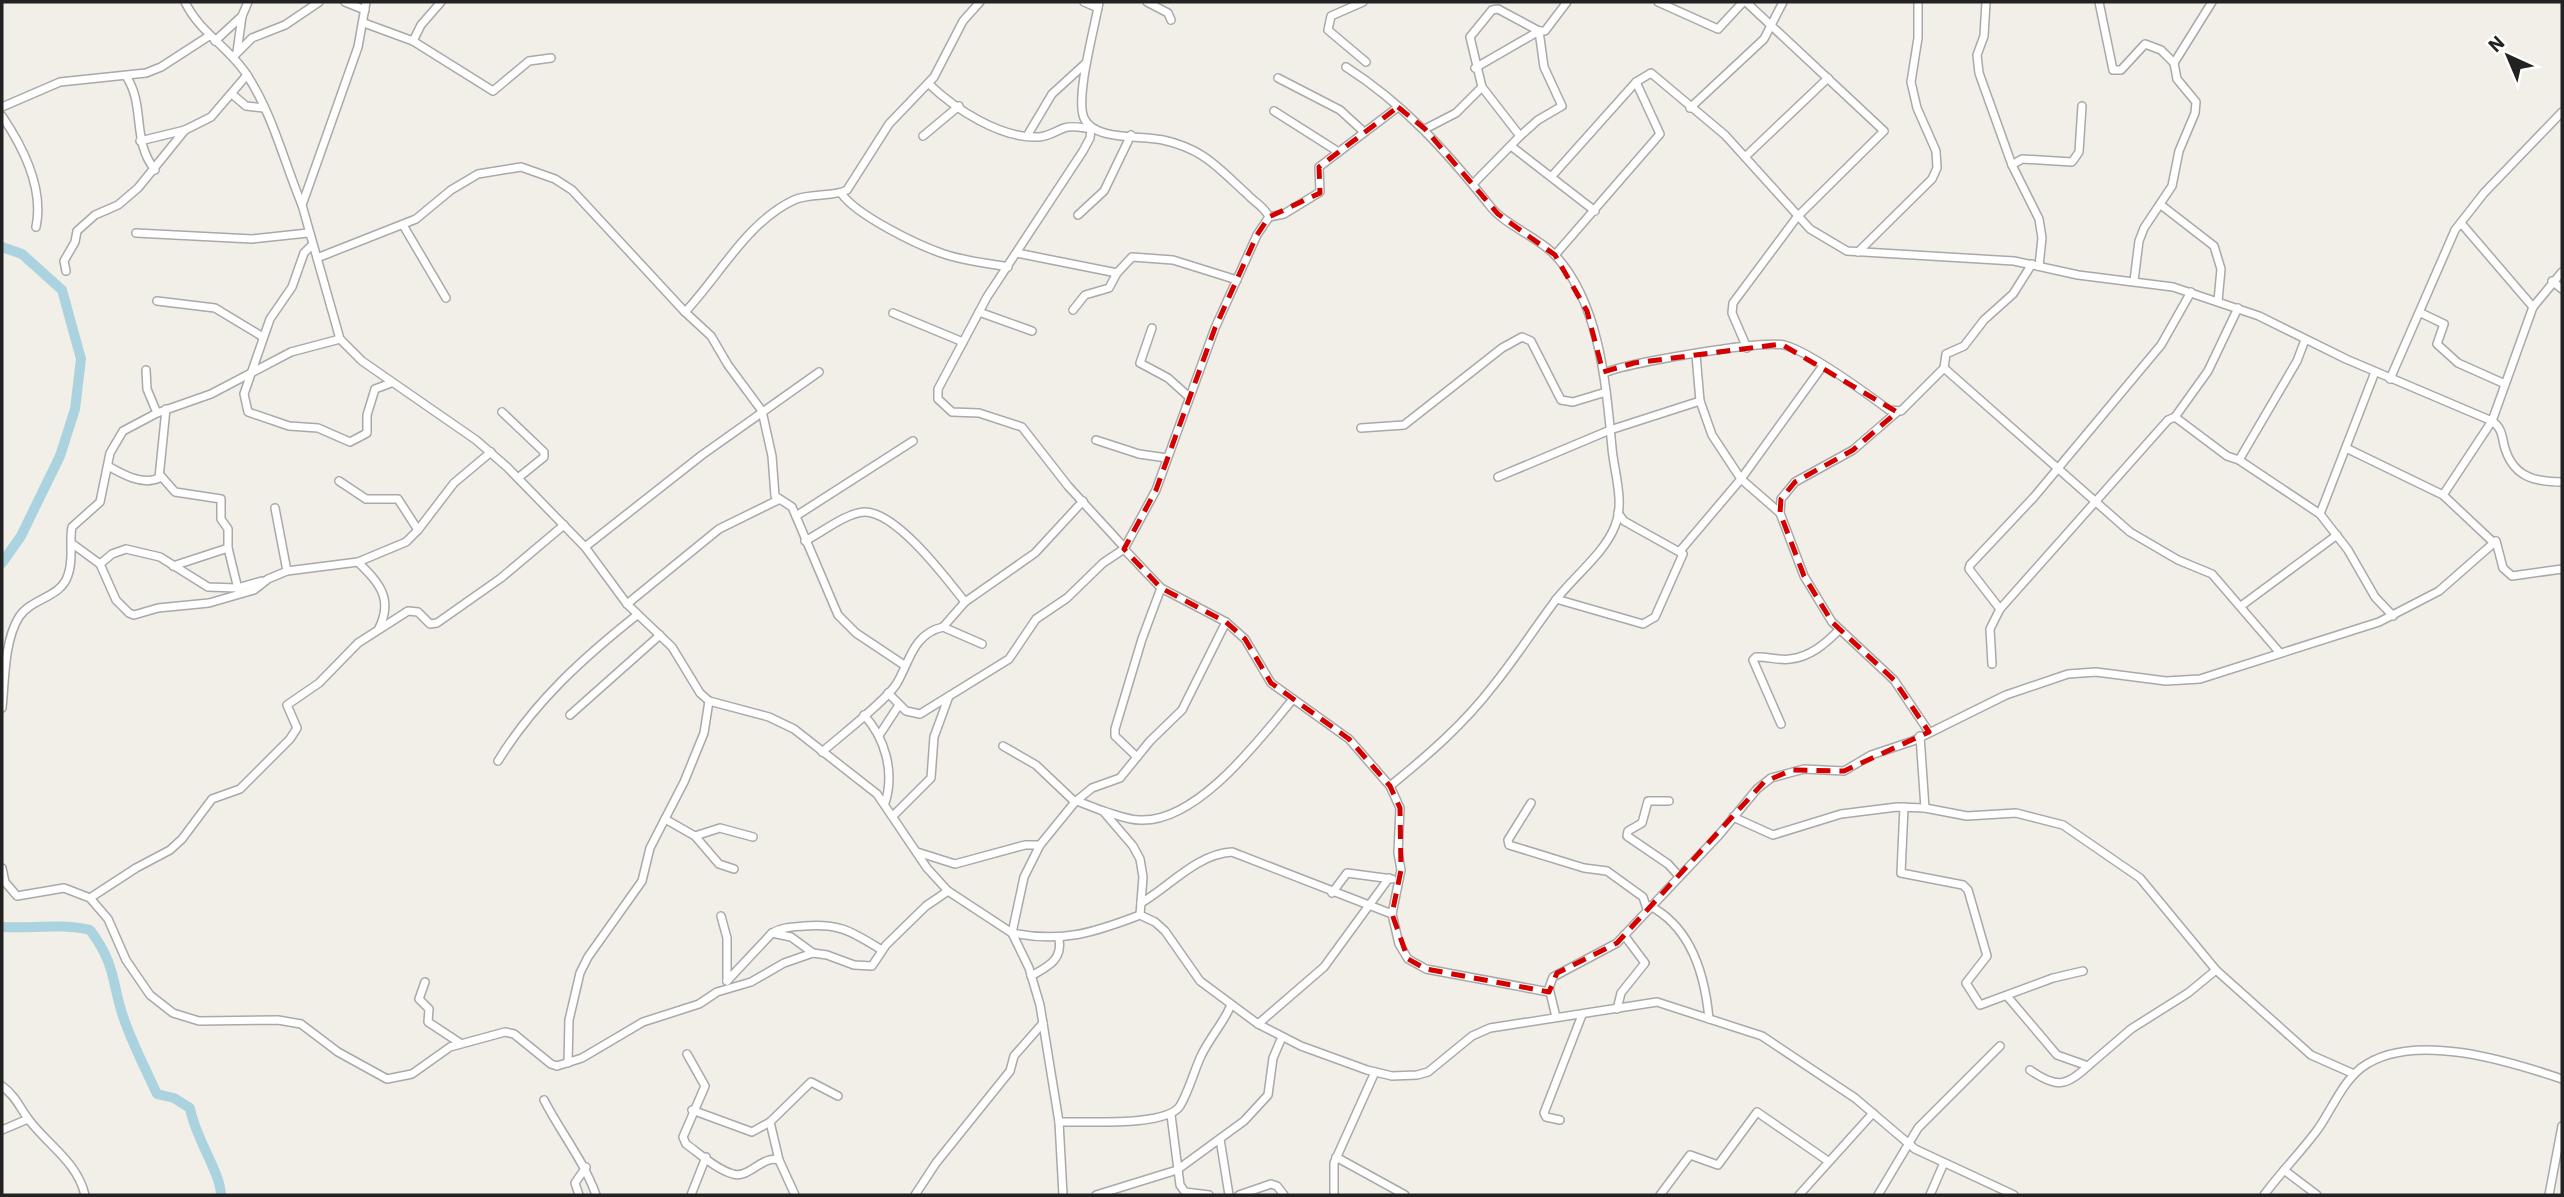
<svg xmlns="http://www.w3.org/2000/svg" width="2564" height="1197" font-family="'IBM Plex Sans',sans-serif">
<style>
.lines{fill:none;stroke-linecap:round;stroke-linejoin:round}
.river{stroke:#aad3df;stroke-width:10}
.minor-casing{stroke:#a9a9a9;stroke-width:10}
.minor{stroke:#fff;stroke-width:7}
.marked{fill:none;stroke:#d40000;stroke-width:5;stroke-dasharray:14 9;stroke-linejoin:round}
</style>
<rect width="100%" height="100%" fill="#f2efe9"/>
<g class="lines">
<g class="river">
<polyline points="2,247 22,254 62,290 81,359 75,409 60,456 21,536 2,563"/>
<path d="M2,927C32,929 61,923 90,930C118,967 111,985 125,1022C134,1047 146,1070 157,1094L174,1098L190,1108C195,1138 220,1171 221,1195"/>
</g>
<defs>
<g id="minor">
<path d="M185,2C200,33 229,47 247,75C273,115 284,162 302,205"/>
<polyline points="345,2 365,10"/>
<polyline points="366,2 358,47 302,205 340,339 362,361 476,440 507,467 585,547 627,604 672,647 700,693 709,701 769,717 794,729 877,794 927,868 948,891 1012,933 1029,968 1040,1005 1059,1122 1063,1195"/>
<polyline points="1084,2 1098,8"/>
<path d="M1099,2C1095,27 1075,97 1084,118C1094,141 1140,135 1163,140C1204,149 1218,168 1247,194C1254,202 1265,207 1269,217L1257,235L1215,328L1156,490L1124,549L1161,588L1226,622L1245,639L1271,683L1349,739L1390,786L1400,808L1398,853L1401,870L1392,914L1399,944L1408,959L1426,969L1549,992"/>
<polyline points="1147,2 1168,13 1171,20"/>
<polyline points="1363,2 1331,16 1328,30 1366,62"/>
<polyline points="1658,2 1718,29 1743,2"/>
<polyline points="1746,2 1884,131 1797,217 1733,303 1732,313 1747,348"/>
<polyline points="1986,2 1984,36 1977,55 1979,73 2012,165 2039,219 2042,238 2039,266"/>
<polyline points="2099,2 2113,70 2121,70 2145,44 2161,50 2174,63"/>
<polyline points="364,23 413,41 493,91 529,61 551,58"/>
<polyline points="215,41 242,16"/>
<polyline points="413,41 421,25 441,2"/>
<polyline points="237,52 242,16 248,2"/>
<polyline points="234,56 252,38 285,25 319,2"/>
<path d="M1346,67C1404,104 1447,152 1490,206C1505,225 1534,235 1553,253C1600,301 1606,385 1612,448C1614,472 1625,502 1615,526C1604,554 1573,577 1555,601C1534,629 1515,659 1493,686C1464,724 1427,756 1390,786"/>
<polyline points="1475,68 1539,31"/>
<path d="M126,76C146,106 131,140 155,170"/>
<polyline points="1278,78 1340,110 1364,132"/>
<path d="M929,84C955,109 1001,139 1039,137C1049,136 1056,131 1064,128C1073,125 1083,128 1091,129L1090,138L1083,151L987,297L938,389V399L952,412L979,413L1022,427L1068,486L1123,546"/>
<polyline points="1482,87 1520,136"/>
<polyline points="232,94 246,106 264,108"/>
<polyline points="2,107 60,82 146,73 161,67 209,36"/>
<polyline points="1690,108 1764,39 1783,2"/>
<polyline points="1274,111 1337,151"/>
<path d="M2,116C23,147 44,189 36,227"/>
<polyline points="1425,129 1456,113 1482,87 1470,37 1492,10 1498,9 1539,31 1545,31 1567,2"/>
<polyline points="923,136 959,106"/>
<polyline points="1027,136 1052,94 1086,63"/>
<polyline points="140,141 185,130"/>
<polyline points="1511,146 1595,211"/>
<polyline points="1745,157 1828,78"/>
<polyline points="2012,165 2022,159 2072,162 2079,152 2082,106"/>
<path d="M1552,176L1636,82L1651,73L1725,135L1810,229L1847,251L2014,261L2078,275L2173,287L2259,316L2346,359L2492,421C2501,427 2502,435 2504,445C2512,476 2533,482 2562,482"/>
<polyline points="1474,183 1520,136 1538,120 1562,106 1544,67 1539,31"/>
<path d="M841,193C856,215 917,245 944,254C964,261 987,263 1008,267"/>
<polyline points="2161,205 2214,246 2221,269 2218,301"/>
<polyline points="1078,215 1104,191 1131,135"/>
<polyline points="1269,217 1284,214 1320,192 1319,167 1398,107"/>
<polyline points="2461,223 2533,307"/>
<polyline points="403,225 446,298"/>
<polyline points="136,233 252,239 308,233"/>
<polyline points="312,245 304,253 292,287 270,319 244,394 248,412 289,426 318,428 350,442 367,433 367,415 375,389 391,383"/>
<polyline points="1858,252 1932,179 1937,168 1936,151 1917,108 1911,82 1918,38 1918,2"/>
<polyline points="1017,253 1117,273 1132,257 1173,260 1237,280"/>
<polyline points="1555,255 1660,134 1636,82"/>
<polyline points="317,258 416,219 451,190 478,174 521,167 555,179 572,190 685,312 711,336 728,365 762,411 772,456 775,496 792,507 838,615 856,633 904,665"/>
<polyline points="66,271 64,261 75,242 77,231 95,215 118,205 138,188 185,130 211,117 247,75"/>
<polyline points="2134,281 2139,241 2144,228 2172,186 2179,151 2195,113 2196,102 2177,79 2174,63 2212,2"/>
<polyline points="2552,281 2562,289"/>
<polyline points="157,301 215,308 263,337"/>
<polyline points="1073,310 1085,295 1109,288 1117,273"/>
<path d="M685,312C720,275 747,222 794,200C809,193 835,197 847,190L889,124L934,77L963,21L980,2"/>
<polyline points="979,312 1032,331"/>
<polyline points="893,313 963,342"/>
<polyline points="2421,313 2444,324 2437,344 2458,363 2505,384"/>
<polyline points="1152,328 1140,363 1168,378 1188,396"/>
<polyline points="1696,355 1700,401 1712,435 1741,479 1780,513 1804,576 1832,622 1894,680 1929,732"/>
<polyline points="1944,368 2130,532 2178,560 2212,574 2280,653"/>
<polyline points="146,370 147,389 157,413"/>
<path d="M1604,373C1627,363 1761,340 1784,345C1808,351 1866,393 1889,410L1901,411L1944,368L1946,354L1964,346L1984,320L2013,294L2032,264"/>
<polyline points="2390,379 2455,230 2484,193 2562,112"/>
<polyline points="502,412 544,452 544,457 518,478"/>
<polyline points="2175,417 2208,371 2238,308"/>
<polyline points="1361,428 1404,425 1502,348 1522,337 1531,341 1561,400 1573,402 1606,392"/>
<polyline points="1096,440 1139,454 1167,458"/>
<polyline points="2346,448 2443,495 2493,542"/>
<polyline points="2239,460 2320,514 2348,550 2375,597 2393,616"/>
<path d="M108,466C122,474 143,486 159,478L166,409"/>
<polyline points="161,476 175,492 221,499 221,519 228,529 228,548 238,589"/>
<polyline points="1498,477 1610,430 1700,401"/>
<polyline points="339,481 366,499 398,499 418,530"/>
<polyline points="2443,495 2492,421 2533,307 2562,272"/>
<polyline points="275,508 287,571"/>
<polyline points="1780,513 1781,499 1795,482 1853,450 1897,412"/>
<polyline points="2320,514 2375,372"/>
<polyline points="796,516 913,441"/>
<path d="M805,541C821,533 846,513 864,512C896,511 946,578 965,602"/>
<polyline points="74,545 100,564 116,600 129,613 134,615 158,608 209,603 254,590 268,579 287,571 358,562 406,542 418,530 454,483 491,452"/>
<polyline points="585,547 702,455 819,372"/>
<polyline points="1680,551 1741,479 1822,367"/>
<path d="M358,562C378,582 394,598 379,628"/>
<polyline points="100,564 112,554 126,549 160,557 208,587 237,588 262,581"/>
<polyline points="173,566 228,548"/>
<polyline points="1556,599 1643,624 1655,617 1683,554 1624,521 1618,513"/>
<polyline points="627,604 719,529 778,500"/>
<polyline points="2241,606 2337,535"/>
<polyline points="2000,609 1969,569 1970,565 2034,497 2161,345 2191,292"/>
<path d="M1226,622L1182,710L1150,741L1120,778L1092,788L1075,802L1040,845L1024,877L1012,933C1062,943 1093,933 1140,915L1155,922L1165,931L1200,981L1258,1024L1301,1046L1367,1070L1392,1076L1417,1075L1428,1072L1472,1036L1490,1028L1657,1002L1762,1036L1855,1098L1915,1149L2014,1195"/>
<polyline points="943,627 965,602 1035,553 1083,501"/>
<polyline points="1992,664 1990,629 2000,609 2168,420 2175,417 2227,456 2239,460 2297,361 2305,340"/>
<polyline points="888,693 906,711 920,714 1009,659 1036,619 1067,598 1103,563 1124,549"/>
<path d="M2,708C5,680 4,641 19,617C31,598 61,598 68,575C74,559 69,541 72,527L100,502L110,453L123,431L157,413L211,394L291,352L340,339"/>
<polyline points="570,715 660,635"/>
<path d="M864,715C885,738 895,772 885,803"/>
<path d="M1781,724L1753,660L1756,657C1767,656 1779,661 1790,659C1810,657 1825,644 1839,630"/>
<polyline points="880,734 899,705"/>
<polyline points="1920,736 1925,808"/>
<polyline points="1003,746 1036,765 1075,802"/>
<path d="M822,752C838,738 888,699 897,683C910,661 913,634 943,627L982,644"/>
<polyline points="1137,757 1115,736 1115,729 1142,639 1161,588"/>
<path d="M498,761C535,701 583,658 637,615"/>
<polyline points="1077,801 1103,811 1133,846 1140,859 1143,877 1140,915"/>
<polyline points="1669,801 1648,801 1642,823 1628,831 1627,836 1668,864 1679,876"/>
<polyline points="1531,803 1508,840 1509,845 1584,868 1607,871 1643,897 1647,909"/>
<polyline points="1904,807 1901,873 1963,885 1968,890 1987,956 1966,983 1980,1005 2053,978 2083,971"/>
<path d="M1103,811C1114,814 1128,820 1140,820C1197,823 1260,739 1293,699"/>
<polyline points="894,815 931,778 934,737 949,696"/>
<polyline points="1733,817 1773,835 1841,814 1897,807 1925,808 1967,816 2016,813 2063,825 2140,878 2216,970 2311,1055 2354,1074"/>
<polyline points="665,819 695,836 720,828 753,837"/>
<polyline points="695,836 719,864 734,869"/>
<polyline points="917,852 955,864 1025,845 1040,845"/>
<polyline points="2,868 5,882 17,896 64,888 90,898 108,919 126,960 150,995 173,1013 199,1021 278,1020 301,1024 338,1052 387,1079 412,1074 450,1047 505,1032 514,1034 551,1064 557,1066 582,1058 643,1022 699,1004 717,992 751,982 784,963 813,953 827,955 854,965 872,966 886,945 926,906 948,891"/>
<polyline points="1332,893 1347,873 1392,879"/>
<polyline points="90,898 136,868 170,850 182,839 212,799 240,789 290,739 297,728 287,705 319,683 358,643 408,611 418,612 430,624 437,623 501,578 564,525"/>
<path d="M1141,903C1170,886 1197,854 1232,852L1392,914"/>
<path d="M1650,906C1692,928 1705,975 1709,1019"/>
<polyline points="721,916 727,938 727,981"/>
<path d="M772,933C782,927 793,927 804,926C841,923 852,932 882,950"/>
<path d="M1031,976C1047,967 1063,960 1059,939"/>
<polyline points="727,981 772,933 791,937 813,953"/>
<polyline points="425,982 419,999 429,1009 428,1022 460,1043"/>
<polyline points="2007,996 2057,1055 2088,1066 2131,1029 2188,993 2216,970"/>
<polyline points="1617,1009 1621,993 1645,963 1624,935"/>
<polyline points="1556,1017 1549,988 1553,977 1617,943 1719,835 1757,789 1771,778 1804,769 1844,771 1871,755 1913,741 2006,695 2068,674 2096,672 2166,681 2200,679 2379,622 2439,591 2496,541 2503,568 2512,576 2562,569"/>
<polyline points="1258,1024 1324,967 1389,878"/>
<path d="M687,1054L705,1086L683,1137L686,1144C699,1153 717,1170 733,1174C749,1179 762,1155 779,1160"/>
<polyline points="568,1063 569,1020 580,973 588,957 642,881 650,848 684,782 704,733 709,701"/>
<path d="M2030,1070C2056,1088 2066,1087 2088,1066"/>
<path d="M2,1086C15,1095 20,1108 29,1120C49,1146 77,1162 85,1195"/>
<path d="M544,1100C561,1133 584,1161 596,1195"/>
<polyline points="692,1110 752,1132 770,1122"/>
<polyline points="1171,1115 1180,1185 1185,1192 1209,1195"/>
<polyline points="1560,1120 1546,1117 1544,1113 1582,1015"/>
<path d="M1059,1122C1085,1121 1166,1127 1180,1106C1189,1091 1194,1071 1201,1056C1210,1037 1223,1024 1231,1005"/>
<polyline points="2,1130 28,1119"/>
<polyline points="1220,1139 1229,1195"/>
<polyline points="1336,1157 1405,1195"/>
<polyline points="2284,1170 2317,1195"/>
<polyline points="579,1195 575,1183 586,1167"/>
<polyline points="691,1195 706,1157"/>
<polyline points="795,1195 779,1160 770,1122 811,1082 838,1096"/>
<polyline points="915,1195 936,1163 1010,1071 1014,1056 1043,1023"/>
<polyline points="1096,1195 1177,1170 1244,1121 1268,1095 1273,1058 1282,1037"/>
<polyline points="1239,1195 1271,1184 1277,1186 1284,1195"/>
<polyline points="1334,1195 1334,1163 1375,1072"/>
<polyline points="1660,1195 1690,1155 1718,1165 1757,1112 1828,1161"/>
<polyline points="1799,1195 1873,1113"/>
<polyline points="1878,1195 1918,1128 2000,1046"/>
<polyline points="1930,1195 1943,1165"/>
<path d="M2264,1195C2281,1172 2301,1152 2318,1129C2332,1109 2342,1083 2361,1068C2411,1030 2509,1061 2562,1079"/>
<polyline points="2549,1195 2562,1126"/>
</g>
</defs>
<use href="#minor" class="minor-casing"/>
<use href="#minor" class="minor"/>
</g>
<path class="marked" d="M1398,107L1425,129L1498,214L1555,255L1587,311L1603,372L1634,363L1781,344L1897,412L1853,450L1795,482L1781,499L1780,513L1804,576L1832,622L1894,680L1929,732L1844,771L1792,770L1764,782L1617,943L1557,973L1549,992L1426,969L1408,959L1392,914L1401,870L1400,808L1390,786L1349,739L1271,683L1245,639L1226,622L1161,588L1124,549L1156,490L1215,328L1257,235L1269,217L1320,193L1319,167Z"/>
<rect width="2564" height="1197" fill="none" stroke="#222222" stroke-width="7"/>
<g transform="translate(2508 56) rotate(316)" stroke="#ffffff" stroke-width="5" paint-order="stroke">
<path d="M0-5L12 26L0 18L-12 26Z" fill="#222222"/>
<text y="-10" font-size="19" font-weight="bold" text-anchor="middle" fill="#222222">N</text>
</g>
</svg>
